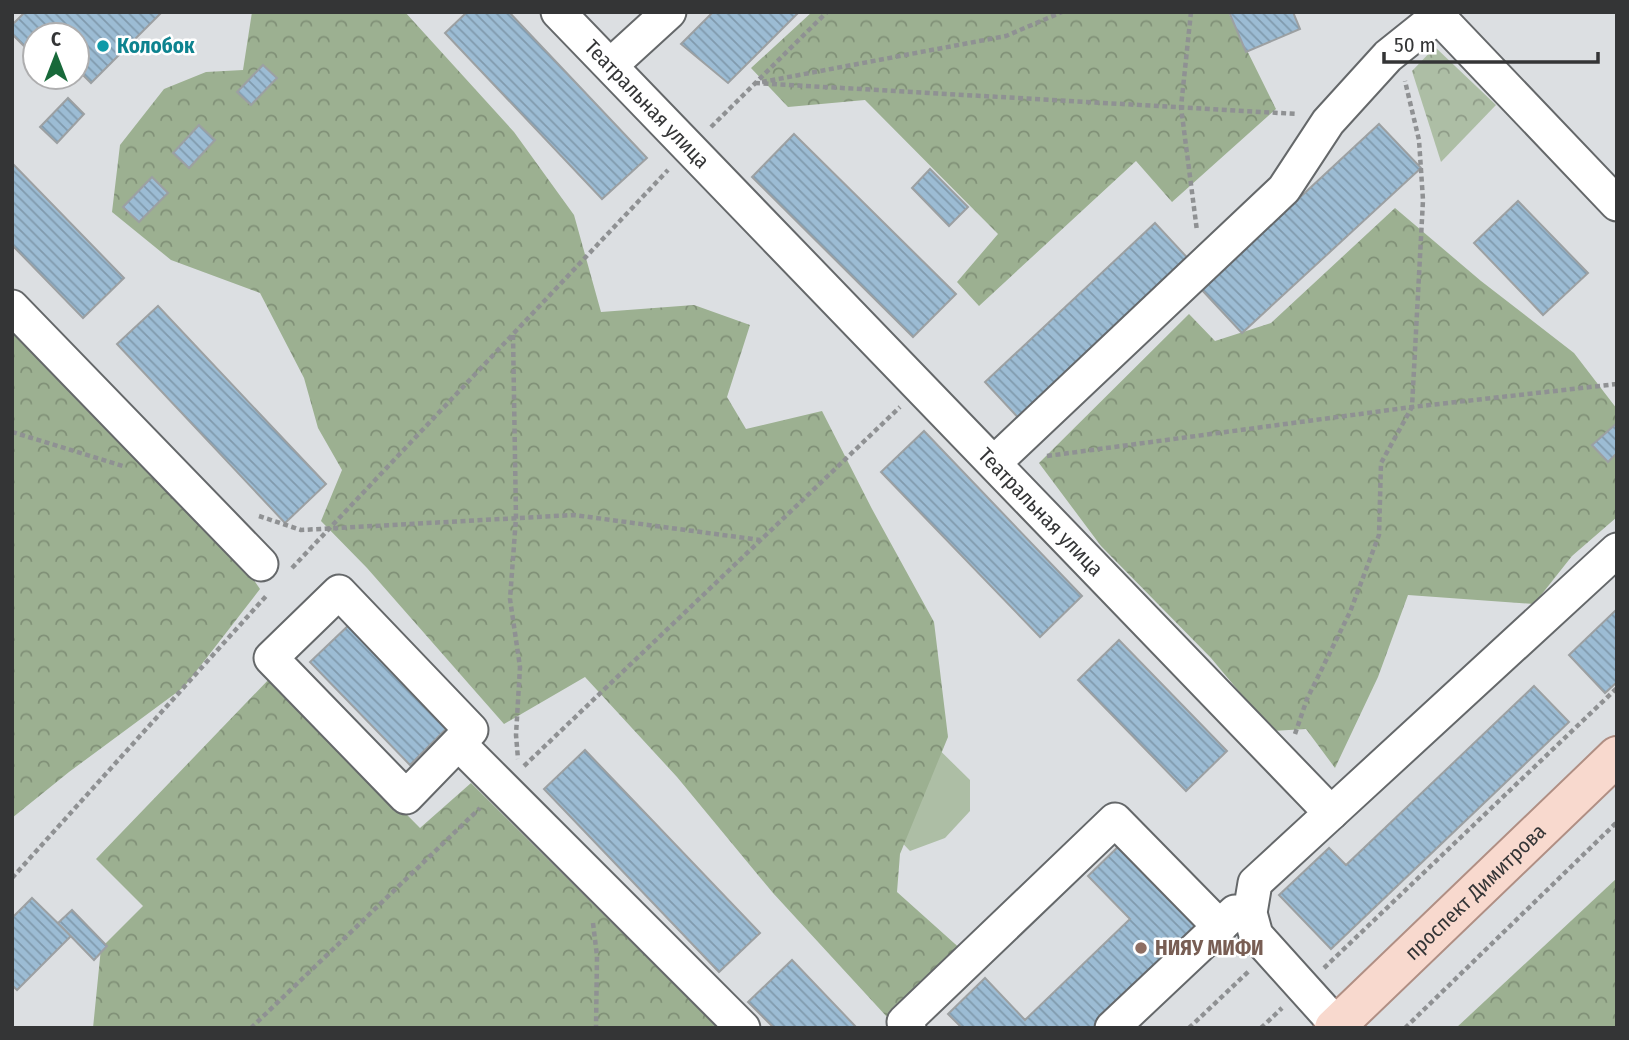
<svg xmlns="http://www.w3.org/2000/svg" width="1629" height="1040" font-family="'Fira Sans Condensed',sans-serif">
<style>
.grass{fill:#adbea5}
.forest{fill:url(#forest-crowns)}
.park{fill:url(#park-crowns)}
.building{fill:url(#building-back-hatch);stroke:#9ca0a2;stroke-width:2}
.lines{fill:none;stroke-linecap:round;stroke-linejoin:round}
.minor-casing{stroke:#65686a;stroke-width:37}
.major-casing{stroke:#b08f84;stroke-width:42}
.path{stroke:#8f9193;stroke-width:4.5;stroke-dasharray:5 3.5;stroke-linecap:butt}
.minor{stroke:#fff;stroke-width:33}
.major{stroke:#f8d9ce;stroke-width:38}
.culture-dot{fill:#0f9aa8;stroke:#fff;stroke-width:2.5}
.education-dot{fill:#8d6e63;stroke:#fff;stroke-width:2.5}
.labels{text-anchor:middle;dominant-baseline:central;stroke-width:5;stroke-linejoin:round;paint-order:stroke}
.culture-label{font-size:21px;font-weight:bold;fill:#0d838f;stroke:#fff;text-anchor:start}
.street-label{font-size:21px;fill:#343536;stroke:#fff}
.education-label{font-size:21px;font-weight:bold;fill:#785e54;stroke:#fff;text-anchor:start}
</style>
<defs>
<pattern id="forest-crowns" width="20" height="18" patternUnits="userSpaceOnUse" patternTransform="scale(1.75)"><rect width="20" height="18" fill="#9cb091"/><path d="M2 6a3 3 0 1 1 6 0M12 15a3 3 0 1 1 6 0" fill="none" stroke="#809077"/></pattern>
<pattern id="park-crowns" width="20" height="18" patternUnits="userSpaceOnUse" patternTransform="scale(1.75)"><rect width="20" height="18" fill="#adbea5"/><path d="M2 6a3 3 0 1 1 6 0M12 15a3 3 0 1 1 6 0" fill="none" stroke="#8e9b87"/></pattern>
<pattern id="building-back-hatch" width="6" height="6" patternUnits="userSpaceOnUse" patternTransform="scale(1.75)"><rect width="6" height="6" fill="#9cbcd4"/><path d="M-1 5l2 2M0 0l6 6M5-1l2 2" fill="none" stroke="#809aad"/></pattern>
</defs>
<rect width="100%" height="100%" fill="#dcdfe2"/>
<polygon class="grass" points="858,670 970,780 970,811 945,838 910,851 793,728"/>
<g class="forest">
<polygon points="252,12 405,12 514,132 574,215 601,312 694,305 750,325 727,397 746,429 822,411 872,509 934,622 948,737 900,854 897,892 964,952 887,1017 773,893 677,777 585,677 504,724 367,568 321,521 342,470 318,428 304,378 260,293 171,260 112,212 120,145 164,89 206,72 243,70"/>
<polygon points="812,12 1228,12 1276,109 1172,202 1136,161 979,306 957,282 998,234 865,100 788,107 751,68"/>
<polygon points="1395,208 1481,281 1574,353 1617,409 1617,517 1572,556 1534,604 1408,595 1378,677 1335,768 1306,729 1272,731 1211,658 1101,546 1039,463 1189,314 1215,341 1271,323"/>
<polygon points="12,317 198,499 260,589 184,687 69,772 12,818"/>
<polygon points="271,677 420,828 471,783 718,1028 93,1028 101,948 143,906 96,859"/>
<polygon points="1617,878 1617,1028 1456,1028"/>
</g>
<polygon class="park" points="1435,47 1496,105 1441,162 1412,71"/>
<g class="building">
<polygon points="25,12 162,12 91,83 77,69 77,35 35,35 35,57 12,34 12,25"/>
<polygon points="467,12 509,12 647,158 602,199 445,33"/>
<polygon points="713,12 799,12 728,83 681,44"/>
<polygon points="1229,12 1293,12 1300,29 1246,52"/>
<polygon points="263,65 277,78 251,105 237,92"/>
<polygon points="68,98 84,114 57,143 40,127"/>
<polygon points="1379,124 1421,168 1242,333 1201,289"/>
<polygon points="199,125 215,140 189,168 173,153"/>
<polygon points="794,134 956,294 913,337 752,177"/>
<polygon points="12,163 124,278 83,318 12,245"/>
<polygon points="930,169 968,207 949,226 912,188"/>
<polygon points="152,177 168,193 139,222 123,207"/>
<polygon points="1518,201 1588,273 1543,315 1474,243"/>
<polygon points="1155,223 1195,266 1025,425 985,382"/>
<polygon points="158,306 326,484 285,523 117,344"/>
<polygon points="1617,423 1617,453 1608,462 1592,445"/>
<polygon points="924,431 1082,596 1040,637 881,472"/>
<polygon points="1617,609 1617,682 1605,693 1569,655"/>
<polygon points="351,623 450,725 410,765 310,662"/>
<polygon points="1119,640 1227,751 1186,791 1078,680"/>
<polygon points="1534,686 1569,722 1331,949 1279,895 1329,848 1346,865"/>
<polygon points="585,750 760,933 719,972 544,789"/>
<polygon points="1124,841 1205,926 1096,1028 962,1028 948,1014 985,978 1025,1020 1130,919 1088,876"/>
<polygon points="32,898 71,936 17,990 12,985 12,918"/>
<polygon points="72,910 107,946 94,960 58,923"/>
<polygon points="792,960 857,1028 774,1028 748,1002"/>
</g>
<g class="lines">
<defs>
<g id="minor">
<path id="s1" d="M558,12L1331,813L1255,883L1250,913L1256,935L1337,1025"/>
<polyline points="1434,12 1617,204"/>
<polyline points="611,65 669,12"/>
<polyline points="12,307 261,564"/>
<polyline points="994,463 1284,189 1328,122 1388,56 1438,16"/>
<polygon points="339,592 471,730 406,797 271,658"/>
<polyline points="459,744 743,1028"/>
<polyline points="1331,813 1617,550"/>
<polyline points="909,1028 904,1022 1115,820 1220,927"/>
<polyline points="1112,1028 1235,912"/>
</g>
<g id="major">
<path id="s2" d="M1334,1028L1617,756"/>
</g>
</defs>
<use href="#minor" class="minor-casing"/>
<use href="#major" class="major-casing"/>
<g class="path">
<polyline points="1191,12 1181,107 1197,231"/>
<polyline points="762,82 1006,36 1062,12"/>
<polyline points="755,83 1297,114"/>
<polyline points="711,127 827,12"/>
<polyline points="513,335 516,518 510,599 520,667 516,735 518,759"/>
<polyline points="12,432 123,466"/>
<polyline points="1047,456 1412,407 1617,384"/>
<polyline points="259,516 301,530 574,515 760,540"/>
<polyline points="292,568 668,170"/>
<polyline points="1295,734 1307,699 1350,612 1379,535 1381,463 1412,407 1423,200 1419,140 1405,81"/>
<polyline points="524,766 900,407"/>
<polyline points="12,878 267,595"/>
<polyline points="593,923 597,956 596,1028"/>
<polyline points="1324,968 1617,688"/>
<polyline points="251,1028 480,808"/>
<polyline points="1189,1028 1250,970"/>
<polyline points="1261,1028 1282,1008"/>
<polyline points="1405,1028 1617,822"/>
</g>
<use href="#minor" class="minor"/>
<use href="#major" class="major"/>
</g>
<circle class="culture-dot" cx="103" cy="46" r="7"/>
<circle class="education-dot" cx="1141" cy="948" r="7"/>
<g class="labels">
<g class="culture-label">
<text x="117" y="46">Колобок</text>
</g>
<g class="street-label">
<text stroke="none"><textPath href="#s1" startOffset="128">Театральная улица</textPath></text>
<text stroke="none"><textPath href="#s1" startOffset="695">Театральная улица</textPath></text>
<text stroke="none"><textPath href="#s2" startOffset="196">проспект Димитрова</textPath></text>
</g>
<g class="education-label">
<text x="1155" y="948">НИЯУ МИФИ</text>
</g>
</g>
<rect width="1629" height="1040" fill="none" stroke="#343536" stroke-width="28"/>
<g transform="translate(56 56)"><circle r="33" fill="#ffffff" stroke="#aeaeaf" stroke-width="2"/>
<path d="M0-5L12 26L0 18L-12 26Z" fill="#18693a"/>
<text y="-10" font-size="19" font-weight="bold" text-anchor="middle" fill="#343536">С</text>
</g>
<path d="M1384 52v10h214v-10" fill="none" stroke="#343536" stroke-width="3.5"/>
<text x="1394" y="52" font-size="21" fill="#343536" stroke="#ffffff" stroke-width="5" paint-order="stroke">50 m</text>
</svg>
